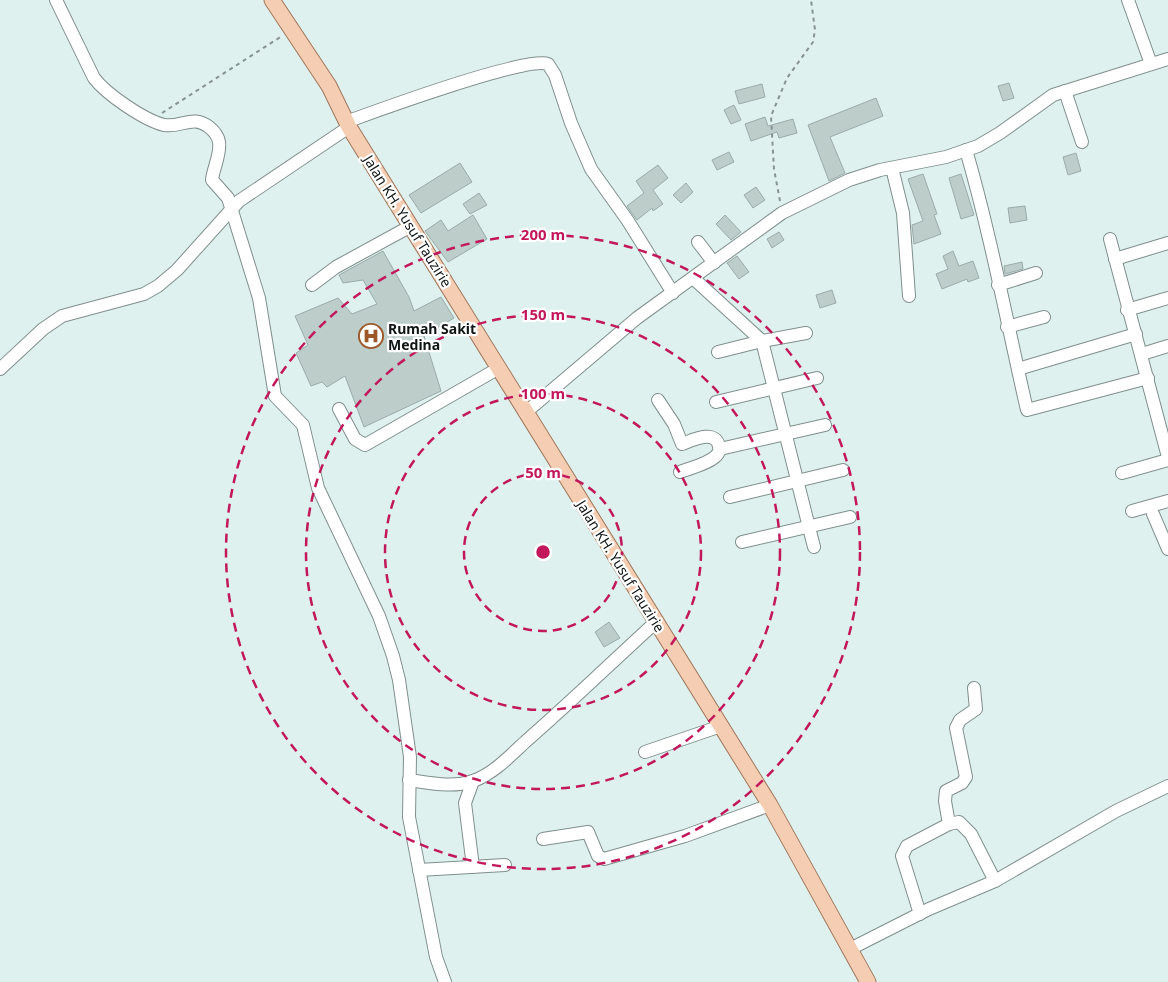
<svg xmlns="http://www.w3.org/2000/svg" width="1168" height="982" font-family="'Noto Sans',sans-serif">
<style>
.building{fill:#bccdca;stroke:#9aaba9}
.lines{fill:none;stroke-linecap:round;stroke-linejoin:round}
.minor-casing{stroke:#7f8f8c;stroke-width:14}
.major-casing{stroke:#9f765b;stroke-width:17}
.path{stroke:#879391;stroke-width:2;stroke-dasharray:4 4;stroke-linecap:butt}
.minor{stroke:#fff;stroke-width:12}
.major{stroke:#f4cdb3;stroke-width:15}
.ring{fill:none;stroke:#c2185b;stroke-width:2.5;stroke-dasharray:9 6}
.labels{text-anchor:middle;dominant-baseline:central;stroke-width:4.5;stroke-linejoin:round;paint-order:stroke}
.street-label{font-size:14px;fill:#0f1514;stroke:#fff}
.poi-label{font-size:14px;font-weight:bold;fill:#0f1514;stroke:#fff;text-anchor:start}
.centre{fill:#c2185b;stroke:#fff;stroke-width:2.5}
.ring-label{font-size:15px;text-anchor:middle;font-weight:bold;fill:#c2185b;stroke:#fff;stroke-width:4.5;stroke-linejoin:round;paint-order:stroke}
</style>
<rect width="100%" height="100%" fill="#dff1ee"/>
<g class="building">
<polygon points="1009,83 1014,98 1003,101 998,86"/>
<polygon points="762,84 765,97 739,104 735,91"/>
<polygon points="876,98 883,116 830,137 845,173 829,181 808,125"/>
<polygon points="734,105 741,120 731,124 724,110"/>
<polygon points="765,117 768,126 793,119 797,133 779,138 777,132 751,141 745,124"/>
<polygon points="729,152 734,162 717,170 712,160"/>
<polygon points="1076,153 1081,171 1068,175 1063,157"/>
<polygon points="460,163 472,182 421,213 409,195"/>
<polygon points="658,165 668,178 653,190 663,204 653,211 652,208 637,220 627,206 644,193 636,181"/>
<polygon points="923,174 937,214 934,215 941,234 914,244 912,225 923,221 908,179"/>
<polygon points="961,174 974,215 961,219 949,178"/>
<polygon points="686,183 693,192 681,203 673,195"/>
<polygon points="756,187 765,200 753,208 744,195"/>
<polygon points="479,193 487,205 470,214 463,204"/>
<polygon points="1025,206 1027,220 1010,223 1008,208"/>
<polygon points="473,215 487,239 448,262 425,231 441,220 448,231"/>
<polygon points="725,215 741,232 731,240 716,224"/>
<polygon points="779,232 784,240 772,248 767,239"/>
<polygon points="383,251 409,297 414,311 441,297 454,318 424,336 441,391 364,427 345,376 327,387 322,382 311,386 296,353 308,345 295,316 338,298 352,314 377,304 363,280 343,283 339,275"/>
<polygon points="953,251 959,266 973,261 979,278 968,282 967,279 942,289 936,274 948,269 943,256"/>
<polygon points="737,256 749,272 739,279 727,263"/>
<polygon points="1022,262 1023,269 1005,274 1004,266"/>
<polygon points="832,290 836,303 820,308 816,295"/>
<polygon points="609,622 620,638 604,647 595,632"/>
</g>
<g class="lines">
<defs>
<g id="minor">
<path d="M56,0L94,78C106,94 144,120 164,125C181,128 193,114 209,127C214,131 218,136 219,142C221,155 213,168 212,180L228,198L259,298L275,396L303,425L318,488L379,616L393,656L399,680L410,757L409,817L436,957L445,982"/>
<polyline points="1128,0 1151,64"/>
<polyline points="1065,91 1082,142"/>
<path d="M346,122C376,111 527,56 548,64L555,75L571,123L591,169L628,221L673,293"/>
<path d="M966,150C991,236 1007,323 1027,410L1148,378"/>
<polyline points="892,168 903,213 909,296"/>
<polyline points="1110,239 1168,457"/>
<polyline points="698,242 714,263"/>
<polyline points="1115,259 1168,243"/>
<polyline points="693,278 762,341 718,352"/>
<polyline points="312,285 336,267 411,226"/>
<polyline points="998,285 1036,273"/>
<polyline points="1127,310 1168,298"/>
<polyline points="1007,327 1044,317"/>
<polyline points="806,333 762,341 814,547"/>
<polyline points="1142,354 1168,346"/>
<polyline points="0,369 43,329 62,316 144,294 158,286 177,270 239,201 349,127"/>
<polyline points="1018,369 1136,334"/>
<path d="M658,400L674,424L682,444C693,440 715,429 719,446C720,450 719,453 716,456C708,464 690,468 680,472"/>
<polyline points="716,402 817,378"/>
<polyline points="339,409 355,439 365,445 499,368"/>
<polyline points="525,413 637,318 782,213 849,180 880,170 946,157 978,146 1000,133 1053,95 1168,59"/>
<polyline points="720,449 825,425"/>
<polyline points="1122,473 1168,460"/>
<polyline points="730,497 843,470"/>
<polyline points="1132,511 1168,501"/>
<polyline points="1153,514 1168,549"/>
<polyline points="742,542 850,517"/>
<polyline points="645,752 721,726"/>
<path d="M409,780C431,783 452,788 473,781C493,774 510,756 525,742C570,703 613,661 657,621"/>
<polyline points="473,781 465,803 473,867"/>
<polyline points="949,824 959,822 971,834 995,881"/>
<polyline points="543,839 588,832 598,856 604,859 685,836 770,805"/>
<polyline points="419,870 505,865"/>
<polyline points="920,914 902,856 907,846 949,824 945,801 946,791 962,783 966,777 956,728 960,720 976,709 974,688"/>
<polyline points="850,949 929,909 995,881 1116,811 1168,786"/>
</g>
<polyline id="major" points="272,0 329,86 349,127 770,805 868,982"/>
</defs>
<use href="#minor" class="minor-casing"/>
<use href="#major" class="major-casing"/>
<g class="path">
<polyline points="162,113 282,36"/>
<polyline points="780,201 774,169 771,116 787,78 813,42 815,30 811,0"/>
</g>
<use href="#minor" class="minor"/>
<use href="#major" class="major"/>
</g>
<g class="ring">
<circle cx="543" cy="552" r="79"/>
<circle cx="543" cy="552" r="158"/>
<circle cx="543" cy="552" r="237"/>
<circle cx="543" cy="552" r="317"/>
</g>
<defs>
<symbol id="hospital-ring" viewBox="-11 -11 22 22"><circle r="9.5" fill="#fff" stroke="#9c5829" stroke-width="1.5"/><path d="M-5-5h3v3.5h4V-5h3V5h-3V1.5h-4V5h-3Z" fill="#9c5829"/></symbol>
</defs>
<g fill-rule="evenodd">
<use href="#hospital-ring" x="357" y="322" width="28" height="28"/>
</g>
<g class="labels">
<g class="street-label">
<text transform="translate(408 221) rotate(58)">Jalan KH. Yusuf Tauzirie</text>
<text transform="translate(621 566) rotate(58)">Jalan KH. Yusuf Tauzirie</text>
</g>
<g class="poi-label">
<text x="388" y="328">Rumah Sakit<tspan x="388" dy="16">Medina</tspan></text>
</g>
</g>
<circle cx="543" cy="552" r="8" class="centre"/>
<g class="ring-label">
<text x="543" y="240">200 m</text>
<text x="543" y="320">150 m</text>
<text x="543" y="399">100 m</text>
<text x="543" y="478">50 m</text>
</g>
</svg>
